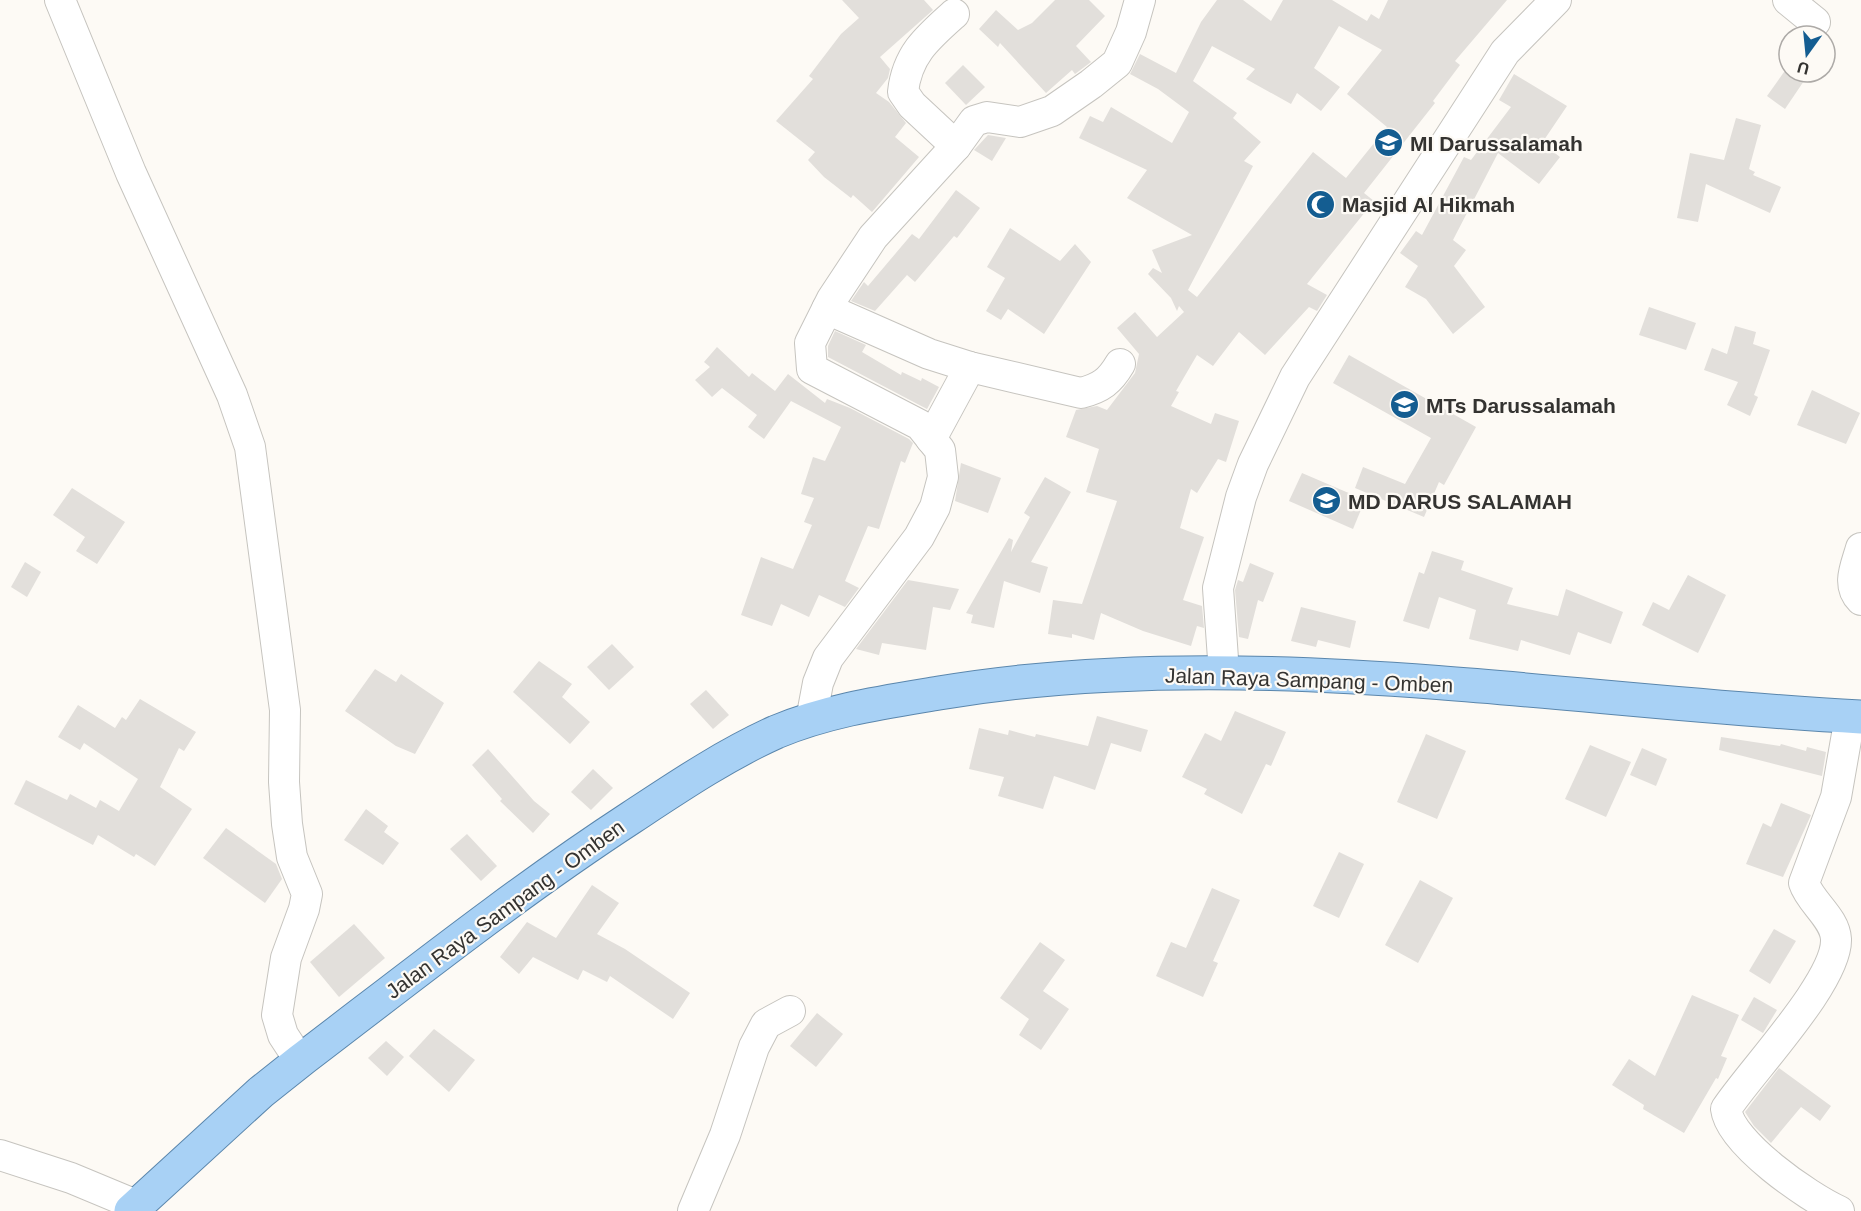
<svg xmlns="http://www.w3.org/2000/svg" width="1861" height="1211" font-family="Arial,sans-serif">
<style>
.building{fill:#e2dfdb;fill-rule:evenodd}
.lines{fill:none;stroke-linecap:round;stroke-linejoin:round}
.minor-casing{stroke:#c6c4bf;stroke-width:32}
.major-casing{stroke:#5a86ac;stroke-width:35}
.minor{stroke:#fff;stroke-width:30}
.major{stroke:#a8d1f5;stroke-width:33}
.labels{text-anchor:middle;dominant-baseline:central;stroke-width:4.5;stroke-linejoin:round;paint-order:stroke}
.poi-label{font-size:21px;font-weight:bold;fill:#343331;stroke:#fdfaf5;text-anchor:start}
.street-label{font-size:21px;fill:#343331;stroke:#fdfaf5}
</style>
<rect width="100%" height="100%" fill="#fdfaf5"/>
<g class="building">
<polygon points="842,0 924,0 933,10 880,57 890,69 888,78 876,93 889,102 906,123 895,137 919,157 872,212 853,195 851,198 824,177 808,160 815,152 776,121 813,79 809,76 841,34 859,18"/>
<polygon points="1055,0 1089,0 1105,16 1076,46 1091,62 1075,74 1072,70 1046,93 1000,43 998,47 979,29 996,10 1018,30 1032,23"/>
<path d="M1217,0H1243L1271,21L1283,0H1332L1367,21L1371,14L1379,19L1388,0H1507L1455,61L1460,65L1433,101L1435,103L1364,193L1374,201L1307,284L1327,295L1317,311L1309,307L1265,355L1239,332L1213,366L1197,355L1176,391L1179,392L1171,406L1211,424L1215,413L1239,421L1226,462L1218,459L1197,493L1191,489L1180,528L1204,537L1183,600L1202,606L1204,628L1197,626L1191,646L1143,631L1101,613L1094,640L1072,634V638L1048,634L1053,600L1082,604L1117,501L1086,492L1099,449L1066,437L1076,410L1097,406L1107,410L1135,373L1139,354L1117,328L1135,312L1157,337L1184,312L1179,306L1177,311L1171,298L1148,274L1153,268L1162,273L1152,250L1192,235L1127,198L1147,170L1079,138L1090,116L1103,122L1111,107L1172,143L1189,112L1158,89L1130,74L1140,54L1176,73L1201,22ZM1339,26L1382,50L1347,94L1387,127L1346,178L1313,152L1197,297L1188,290L1253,166L1244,161L1261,142L1233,118L1237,113L1193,81L1212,46L1255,69L1246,79L1291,104L1297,93L1321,111L1340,87L1314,68Z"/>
<polygon points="963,65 985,87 966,105 945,83"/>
<polygon points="1784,72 1810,72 1785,109 1767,96"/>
<polygon points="1514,74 1567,106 1542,143 1560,157 1539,184 1498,153 1453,240 1466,250 1454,266 1485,307 1453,334 1426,299 1405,287 1418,266 1400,253 1416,231 1422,235 1464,157 1471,160 1511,107 1499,100"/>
<polygon points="1736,118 1761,125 1749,169 1755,172 1753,175 1781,187 1770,213 1706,184 1698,222 1677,218 1690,153 1724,160"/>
<polygon points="988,135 1006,138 992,161 974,150"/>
<polygon points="956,190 980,208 957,238 954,236 915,282 907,275 875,311 851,301 864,282 868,286 912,234 919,239"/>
<polygon points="1010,228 1060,261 1075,244 1091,262 1044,334 1008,309 1001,320 986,311 1005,278 987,267"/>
<polygon points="1649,307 1696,323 1686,350 1639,335"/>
<polygon points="1735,326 1756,332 1753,344 1770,350 1754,395 1758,397 1750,416 1727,405 1738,382 1704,370 1712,348 1727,354"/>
<polygon points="835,331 866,345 862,352 901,375 902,372 921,381 922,378 939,387 927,409 828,357 828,346"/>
<polygon points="717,347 749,377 752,373 775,391 788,374 825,403 827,399 850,408 909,439 913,443 905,463 901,461 879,529 868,526 845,581 859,588 845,607 819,595 809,617 781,604 772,626 741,615 761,557 793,569 812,525 804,522 814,498 801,494 813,457 825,461 841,427 791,401 764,439 748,427 757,415 722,388 712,397 695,380 710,367 704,362"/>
<polygon points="1349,355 1476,427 1444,485 1439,482 1424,517 1355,488 1363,467 1405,484 1431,438 1333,383"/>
<polygon points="1812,390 1860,413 1846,444 1797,425"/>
<polygon points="961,463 1001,478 988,513 955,501"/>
<polygon points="1302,473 1365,500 1353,529 1289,501"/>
<polygon points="1045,477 1071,492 1031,562 1048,567 1040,593 1004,581 994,628 971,623 973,615 966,613 1009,538 1013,540 1011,552 1030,517 1024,513"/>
<polygon points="72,488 125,522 97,564 76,551 85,537 53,515"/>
<polygon points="1432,551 1464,561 1461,570 1513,588 1507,604 1558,616 1566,589 1623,612 1611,644 1578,632 1570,655 1521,640 1518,651 1469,639 1476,610 1439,597 1429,629 1403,621 1419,572 1424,574"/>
<polygon points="25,562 41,572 27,597 11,587"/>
<polygon points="1250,563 1274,573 1263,602 1258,600 1248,639 1239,637 1235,590 1238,580 1243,582"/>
<polygon points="1688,575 1726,595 1698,653 1642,625 1653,602 1669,610"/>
<polygon points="908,580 959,589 950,610 933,607 926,650 882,643 879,655 856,649"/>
<polygon points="1301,607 1356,621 1350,648 1318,640 1316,647 1291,641"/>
<polygon points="612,644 634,667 609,690 587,667"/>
<polygon points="539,661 572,684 562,697 590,722 570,744 513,692"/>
<polygon points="375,669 396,682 401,674 444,703 415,754 396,746 345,711"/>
<polygon points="706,690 729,715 713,729 690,704"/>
<polygon points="140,699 196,732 184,751 179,748 160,787 192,809 155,866 136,854 134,857 98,835 93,845 14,804 26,780 67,800 70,794 96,808 100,800 119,811 138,779 84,743 80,750 58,737 78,705 115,728 122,717 126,720"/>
<polygon points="1235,711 1286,732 1271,766 1266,764 1242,814 1204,794 1207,789 1182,777 1205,733 1221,741"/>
<polygon points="1097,716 1148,730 1141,752 1111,743 1095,790 1054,776 1043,809 998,796 1004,777 969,769 979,728 1008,735 1009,730 1035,737 1036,734 1088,746"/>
<polygon points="1426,734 1466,751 1437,819 1397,802"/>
<polygon points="1721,737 1780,746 1781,744 1806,751 1807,747 1826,752 1822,776 1719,750"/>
<polygon points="1590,745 1631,762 1606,817 1565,799"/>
<polygon points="1642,748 1667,759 1656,786 1630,775"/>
<polygon points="488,749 534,801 550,814 533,833 500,801 502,799 472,765"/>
<polygon points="593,769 613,788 591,810 571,792"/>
<polygon points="1781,803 1811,815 1783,877 1746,864 1763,823 1771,827"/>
<polygon points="366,809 388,826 384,832 399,843 383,865 344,840"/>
<polygon points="226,828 276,864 282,879 265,903 203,858"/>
<polygon points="467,834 497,866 481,881 450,849"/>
<polygon points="1339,852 1364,864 1339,918 1313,906"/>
<polygon points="1420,880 1453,898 1418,963 1385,945"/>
<polygon points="592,885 619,903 597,934 625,949 690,993 673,1019 610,976 607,982 583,970 578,980 533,957 519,974 500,957 527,922 556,938"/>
<polygon points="1212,888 1240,900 1213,961 1218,963 1203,997 1156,976 1171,942 1186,948"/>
<polygon points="354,924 385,958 339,997 310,962"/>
<polygon points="1774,929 1796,941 1770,984 1749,971"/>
<polygon points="1040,942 1065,960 1043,991 1069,1009 1041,1050 1019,1035 1029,1019 1000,998"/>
<polygon points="1692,995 1739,1015 1721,1056 1727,1058 1718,1079 1716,1078 1684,1133 1643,1109 1644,1105 1612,1085 1629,1059 1655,1076"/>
<polygon points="1754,997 1777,1010 1763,1033 1741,1020"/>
<polygon points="817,1013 843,1034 816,1067 790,1046"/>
<polygon points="434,1029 475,1060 449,1092 409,1056"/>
<polygon points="386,1041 404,1057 387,1076 368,1058"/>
<polygon points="1779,1068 1831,1106 1820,1121 1801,1107 1771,1143 1754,1126 1745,1112"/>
</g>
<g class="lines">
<defs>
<g id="minor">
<polyline points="60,0 131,173 232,395 250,447 285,710 284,782 287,824 292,857 307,894 304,909 286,958 277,1015 283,1035 300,1061"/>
<polyline points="1788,0 1815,22"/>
<path d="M954,14C927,38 907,55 903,92L912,105L956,146"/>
<path d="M827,309L929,354L970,367L1081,393C1101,388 1110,381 1120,364"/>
<polyline points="931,439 970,367"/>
<path d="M1861,548C1856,566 1846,585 1861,600"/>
<polyline points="1224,673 1218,588 1241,497 1253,464 1295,377 1505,52 1556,0"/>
<polyline points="811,720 818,683 828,658 919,537 935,507 943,477 940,450 920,425 812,369 810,343 832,299 873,237 956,146 974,121 987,117 1020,122 1052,111 1091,84 1117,63 1131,32 1140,0"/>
<polyline points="0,1155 71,1178 136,1205"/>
<polyline points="693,1211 725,1135 754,1047 766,1024 790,1011"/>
<path d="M1839,1211C1808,1197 1730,1143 1726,1109C1750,1072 1838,981 1836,939C1835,918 1810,902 1804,883L1836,797L1850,717"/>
</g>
<path id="major" d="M131,1211L261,1092L300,1061C409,978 517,892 632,817C679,786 725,755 776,732C828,710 885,702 939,693C1244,642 1556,701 1861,717"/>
</defs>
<use href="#minor" class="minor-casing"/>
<use href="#major" class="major-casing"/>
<use href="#minor" class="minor"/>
<use href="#major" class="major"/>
</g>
<defs>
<symbol id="school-disc" viewBox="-11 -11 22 22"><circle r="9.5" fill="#145d91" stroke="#fdfaf5"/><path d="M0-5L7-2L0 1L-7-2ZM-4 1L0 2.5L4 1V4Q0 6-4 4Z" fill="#fff"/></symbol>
<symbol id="mosque-disc" viewBox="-11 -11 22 22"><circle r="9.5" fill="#145d91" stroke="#fdfaf5"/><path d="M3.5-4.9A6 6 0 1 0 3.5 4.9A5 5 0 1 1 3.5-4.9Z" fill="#fff"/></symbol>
</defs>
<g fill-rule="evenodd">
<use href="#school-disc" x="1372" y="126" width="33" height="33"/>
<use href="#mosque-disc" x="1304" y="188" width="33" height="33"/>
<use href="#school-disc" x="1388" y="388" width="33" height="33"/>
<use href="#school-disc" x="1310" y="484" width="33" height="33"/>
</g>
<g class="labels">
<g class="poi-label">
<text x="1410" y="143">MI Darussalamah</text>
<text x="1342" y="204">Masjid Al Hikmah</text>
<text x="1426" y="405">MTs Darussalamah</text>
<text x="1348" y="501">MD DARUS SALAMAH</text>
</g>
<g class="street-label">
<text transform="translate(1309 680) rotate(2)">Jalan Raya Sampang - Omben</text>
<text transform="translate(505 909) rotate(-36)">Jalan Raya Sampang - Omben</text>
</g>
</g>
<g transform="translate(1807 54) rotate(195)"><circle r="28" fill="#fdfaf5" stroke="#adaaa7" stroke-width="1.5"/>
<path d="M0-4.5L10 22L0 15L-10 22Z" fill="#145d91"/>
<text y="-9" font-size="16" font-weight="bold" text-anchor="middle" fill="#343331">U</text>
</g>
</svg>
